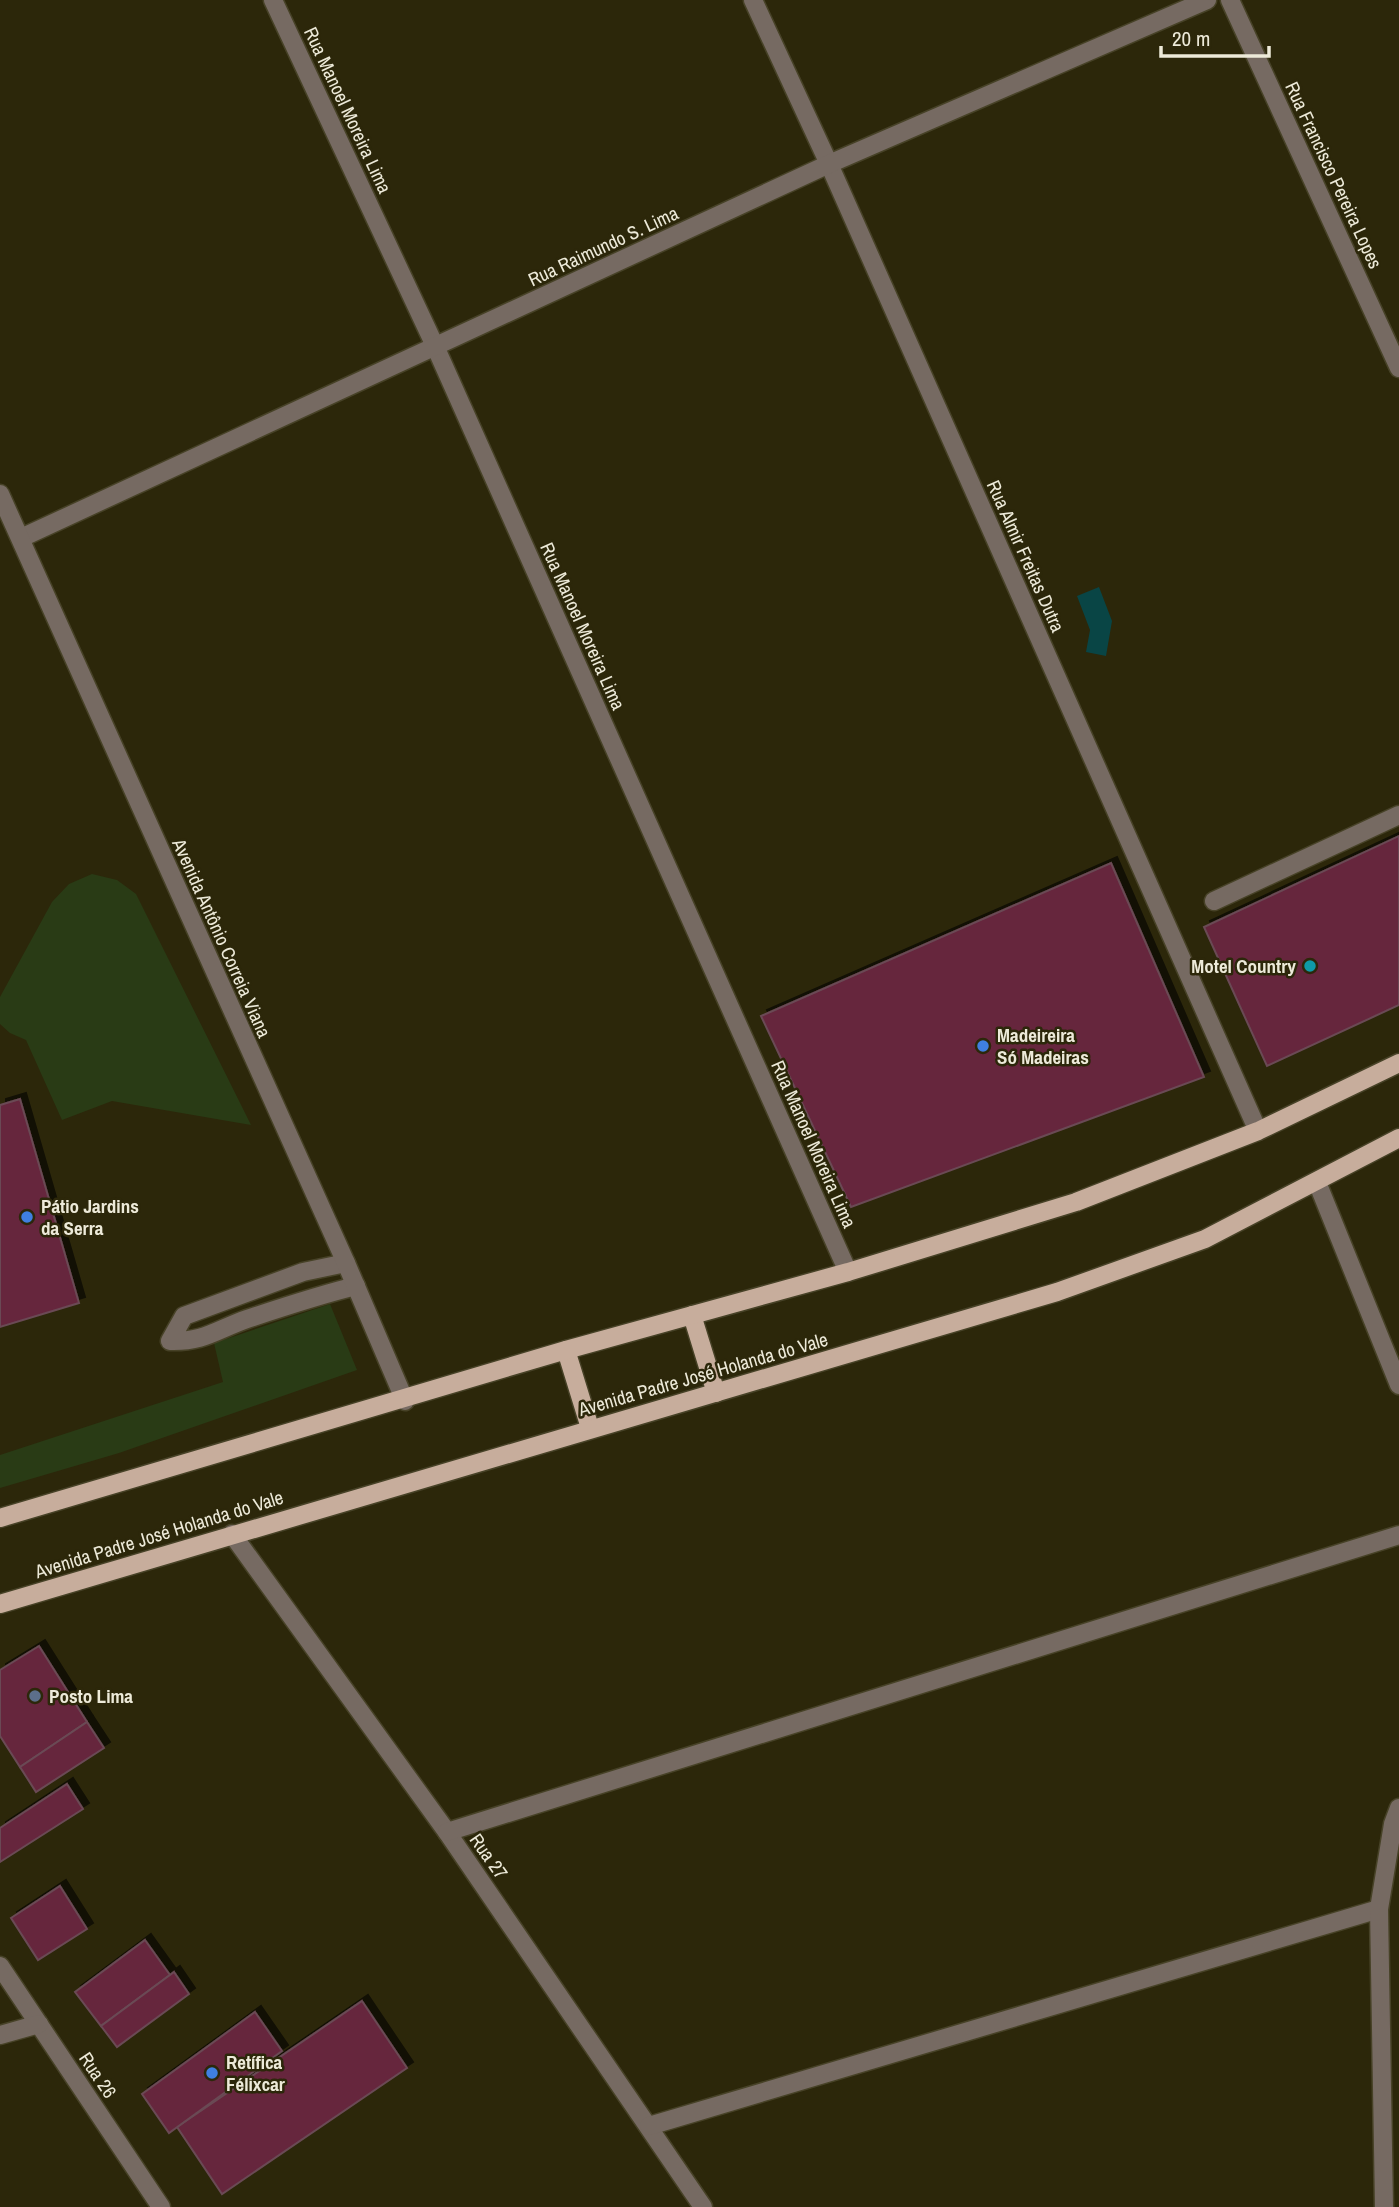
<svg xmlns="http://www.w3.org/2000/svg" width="1399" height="2207" font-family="'Archivo Narrow',sans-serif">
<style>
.green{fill:#293b15}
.water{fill:#094545}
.building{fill:#66263e;stroke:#6a4a54;stroke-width:2;filter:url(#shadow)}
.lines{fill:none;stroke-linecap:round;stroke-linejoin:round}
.service-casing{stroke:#474227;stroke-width:21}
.minor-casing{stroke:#474227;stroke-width:21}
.tertiary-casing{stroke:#474227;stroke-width:21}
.primary-casing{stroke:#474227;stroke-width:21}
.service{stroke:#766a62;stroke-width:18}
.minor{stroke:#766a62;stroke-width:18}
.tertiary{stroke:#766a62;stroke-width:18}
.primary{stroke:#c7ad9c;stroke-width:18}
.culture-dot{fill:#0f9aa8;stroke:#2c270a;stroke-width:2.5}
.shop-dot{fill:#3f7fe0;stroke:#2c270a;stroke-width:2.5}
.service-dot{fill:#5c6f8a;stroke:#2c270a;stroke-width:2.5}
.labels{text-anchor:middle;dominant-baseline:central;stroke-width:5;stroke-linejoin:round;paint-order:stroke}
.street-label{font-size:19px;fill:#edead9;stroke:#2c270a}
.poi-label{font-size:19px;font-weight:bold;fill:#edead9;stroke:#2c270a;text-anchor:start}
</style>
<defs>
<filter id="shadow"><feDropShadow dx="6" dy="-6" stdDeviation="0" flood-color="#0009"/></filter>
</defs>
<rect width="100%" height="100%" fill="#2c270a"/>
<g class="green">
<polygon points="92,874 117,880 136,894 251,1125 112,1101 62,1120 26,1040 10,1033 0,1024 0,997 52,902 69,884"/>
<polygon points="330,1304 357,1370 119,1453 0,1488 0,1455 223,1382 214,1343"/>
</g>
<polygon class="water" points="1099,587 1112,621 1106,656 1086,652 1090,630 1077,596"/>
<g class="building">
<polygon points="1399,836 1399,1005 1267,1066 1204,927"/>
<polygon points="1111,863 1204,1077 851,1207 761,1016"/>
<polygon points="20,1099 79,1303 0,1327 0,1105"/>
<polygon points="39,1646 87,1722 20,1767 0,1736 0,1670"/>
<polygon points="87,1722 104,1748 36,1792 20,1767"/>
<polygon points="67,1784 83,1809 0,1862 0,1828"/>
<polygon points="60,1886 87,1929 38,1960 11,1918"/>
<polygon points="145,1940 170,1975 101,2026 75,1992"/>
<polygon points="174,1972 189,1994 117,2047 101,2026"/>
<polygon points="362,2001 407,2068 222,2194 177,2127"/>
<polygon points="255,2012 282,2051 169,2133 142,2094"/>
</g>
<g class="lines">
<defs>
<g id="service">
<polyline points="1214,901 1399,815"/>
<path d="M346,1263L303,1272L184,1316L170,1341C204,1342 216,1330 247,1319C283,1307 319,1295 356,1286"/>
</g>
<g id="minor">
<polyline points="273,0 435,346 848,1272"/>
<polyline points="753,0 829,164 1258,1131"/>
<polyline points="1230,0 1399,368"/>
<polyline points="21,538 829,164 1207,0"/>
<polyline points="1317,1182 1399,1385"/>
<polyline points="232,1534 447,1832 703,2207"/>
<polyline points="447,1832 1399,1535"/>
<polyline points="0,1966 161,2207"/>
<polyline points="0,2035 39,2024"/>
<polyline points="649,2126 1379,1909"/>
<polyline points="1384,2207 1379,1909 1393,1824 1399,1808"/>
</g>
<polyline id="tertiary" points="0,494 346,1263 405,1401"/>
<g id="primary">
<polyline points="692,1315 716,1393"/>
<polyline points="566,1350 590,1428"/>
<polyline points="0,1518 566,1350 848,1272 1076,1202 1258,1131 1399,1063"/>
<polyline points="0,1604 1057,1292 1205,1239 1399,1138"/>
</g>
</defs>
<use href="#service" class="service-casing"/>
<use href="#minor" class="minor-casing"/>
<use href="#tertiary" class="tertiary-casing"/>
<use href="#primary" class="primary-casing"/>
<use href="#service" class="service"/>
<use href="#minor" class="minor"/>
<use href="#tertiary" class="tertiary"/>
<use href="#primary" class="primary"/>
</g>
<circle class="culture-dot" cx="1310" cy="966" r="7"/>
<g class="shop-dot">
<circle cx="983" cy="1046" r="7"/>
<circle cx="27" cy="1217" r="7"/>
<circle cx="212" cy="2073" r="7"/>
</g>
<circle class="service-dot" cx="35" cy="1696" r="7"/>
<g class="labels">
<g class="street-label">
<text transform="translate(348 110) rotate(65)">Rua Manoel Moreira Lima</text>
<text transform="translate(1334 175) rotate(65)">Rua Francisco Pereira Lopes</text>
<text transform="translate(603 246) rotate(-25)">Rua Raimundo S. Lima</text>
<text transform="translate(1026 556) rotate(66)">Rua Almir Freitas Dutra</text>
<text transform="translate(583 626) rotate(66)">Rua Manoel Moreira Lima</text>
<text transform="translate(222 938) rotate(66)">Avenida Antônio Correia Viana</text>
<text transform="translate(814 1144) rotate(66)">Rua Manoel Moreira Lima</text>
<text transform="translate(703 1374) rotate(-16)">Avenida Padre José Holanda do Vale</text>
<text transform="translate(159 1534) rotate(-17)">Avenida Padre José Holanda do Vale</text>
<text transform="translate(489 1856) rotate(55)">Rua 27</text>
<text transform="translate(98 2075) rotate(56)">Rua 26</text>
</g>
<g class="poi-label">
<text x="1296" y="966" text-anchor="end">Motel Country</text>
<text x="997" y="1035">Madeireira<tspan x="997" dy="22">Só Madeiras</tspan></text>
<text x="41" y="1206">Pátio Jardins<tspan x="41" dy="22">da Serra</tspan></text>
<text x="49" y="1696">Posto Lima</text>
<text x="226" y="2062">Retífica<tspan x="226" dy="22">Félixcar</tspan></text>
</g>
</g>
<path d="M1161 46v10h108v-10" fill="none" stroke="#edead9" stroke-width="3.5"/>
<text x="1172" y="46" font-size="21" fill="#edead9" stroke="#2c270a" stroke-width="5" paint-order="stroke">20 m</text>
</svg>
